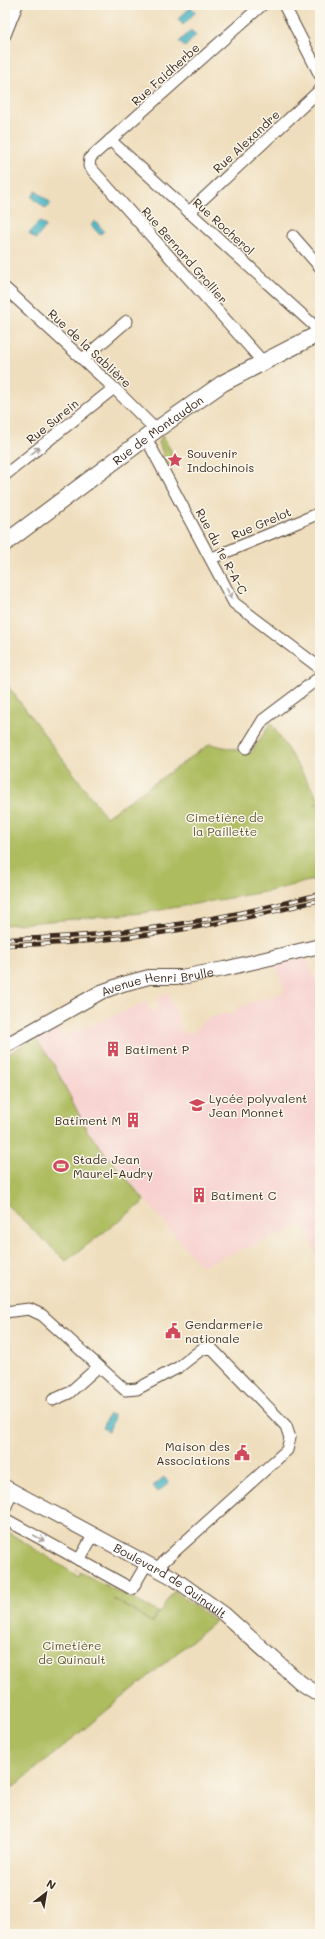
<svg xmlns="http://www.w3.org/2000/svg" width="325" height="1939" font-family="Mali,sans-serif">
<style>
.built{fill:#f7d0cf}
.green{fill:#adbc5e;stroke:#74733e}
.water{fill:#45b2c2;stroke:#406e70}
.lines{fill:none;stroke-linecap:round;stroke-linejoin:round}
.minor-casing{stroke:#564536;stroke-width:13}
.tertiary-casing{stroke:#564536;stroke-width:16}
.secondary-casing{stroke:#564536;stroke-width:18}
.minor{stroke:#fff;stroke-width:11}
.tertiary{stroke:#fff;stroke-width:14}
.secondary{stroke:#fff;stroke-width:16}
.rail-casing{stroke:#3b2a1e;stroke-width:4.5}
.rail{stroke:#fbf7ec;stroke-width:3;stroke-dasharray:9;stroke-linecap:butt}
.oneway{stroke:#a79f9a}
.labels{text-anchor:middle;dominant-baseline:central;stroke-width:3;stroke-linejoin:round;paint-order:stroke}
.street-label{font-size:12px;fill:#3b2a1e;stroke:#fbf7ec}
.poi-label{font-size:12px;fill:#3b2a1e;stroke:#fbf7ec;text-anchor:start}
.park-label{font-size:12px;fill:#5d5631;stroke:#fbf7ec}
</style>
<rect width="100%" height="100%" fill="#fbf7ec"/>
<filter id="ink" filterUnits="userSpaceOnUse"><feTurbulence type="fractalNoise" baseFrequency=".025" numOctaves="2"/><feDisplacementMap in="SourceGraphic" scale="8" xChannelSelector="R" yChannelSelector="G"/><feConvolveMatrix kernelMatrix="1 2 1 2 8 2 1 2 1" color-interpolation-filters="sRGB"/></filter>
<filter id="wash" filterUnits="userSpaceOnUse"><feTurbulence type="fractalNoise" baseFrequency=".012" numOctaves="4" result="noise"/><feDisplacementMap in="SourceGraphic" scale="16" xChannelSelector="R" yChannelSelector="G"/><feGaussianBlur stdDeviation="0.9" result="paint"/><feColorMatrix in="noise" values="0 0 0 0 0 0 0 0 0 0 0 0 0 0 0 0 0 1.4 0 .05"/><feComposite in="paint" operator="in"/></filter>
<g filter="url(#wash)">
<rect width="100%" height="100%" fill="#efdebd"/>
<polygon class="built" points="306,957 320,991 320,1262 304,1225 201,1266 88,1132 53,1063 35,1038 58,1026 63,1037 146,1002 151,1011 159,1008 156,998 168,993 178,1018 180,1031 193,1033 204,1021 218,1015 234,1014 238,1007 285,992 275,964"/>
<g class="green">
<polygon points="162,435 178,463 168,468 159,443"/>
<polygon points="5,682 106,817 210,744 251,753 271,723 320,801 313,806 320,803 320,878 270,891 143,913 5,925"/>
<polygon points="35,1038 53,1063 88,1132 145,1201 66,1261 5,1203 5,1056"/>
<polygon points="5,1530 79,1577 81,1573 76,1570 158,1612 152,1622 114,1599 152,1623 174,1591 216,1621 5,1794"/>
</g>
<g class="water">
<polygon points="191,7 196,12 183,25 178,19"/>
<polygon points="191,30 196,35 185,47 179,42"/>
<polygon points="36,191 51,203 46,209 32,197"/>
<polygon points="39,221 46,226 36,239 29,234"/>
<polygon points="95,221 104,231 100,235 91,225"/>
<polygon points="110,1414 113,1415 114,1418 109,1431 102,1428 108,1415"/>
<polygon points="164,1477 169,1483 158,1492 153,1486"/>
</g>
</g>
<g filter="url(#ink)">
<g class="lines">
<defs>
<g id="minor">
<polyline points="262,5 90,158 89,166 263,362"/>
<polyline points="284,5 320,75"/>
<polyline points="5,35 17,5"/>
<polyline points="110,140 320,331"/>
<polyline points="189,212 320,90"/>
<polyline points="293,236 320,267"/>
<polyline points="5,288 114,388 156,430"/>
<polyline points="83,359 127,321"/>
<polyline points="146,438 234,603 320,668"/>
<polyline points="5,475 114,388"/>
<polyline points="212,558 320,513"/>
<polyline points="246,748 263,720 320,677"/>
<polyline points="5,1312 29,1309 42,1315 125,1390 137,1389 179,1367 202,1349 211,1348 286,1426 290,1438 287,1450 165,1560 158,1568"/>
<polyline points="53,1400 69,1393 98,1367"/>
<polyline points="5,1509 12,1491"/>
<polyline points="5,1519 132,1589 147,1563"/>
<polyline points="79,1560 94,1534"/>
</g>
<g id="tertiary">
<path id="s1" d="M5,1046L101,992L123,984L149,977H181L224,969L320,946"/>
<path id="s2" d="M5,1487L172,1577L224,1614L301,1683L320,1695"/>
</g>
<g id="secondary">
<path id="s3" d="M5,543L156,430L223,383L320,333"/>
</g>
</defs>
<use href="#minor" class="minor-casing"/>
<use href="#tertiary" class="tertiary-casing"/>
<use href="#secondary" class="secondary-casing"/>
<use href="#minor" class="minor"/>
<use href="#tertiary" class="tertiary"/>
<use href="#secondary" class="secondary"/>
<defs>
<g id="rail">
<path d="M5,939C110,938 218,921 320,894"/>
<path d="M5,945C111,944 218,927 320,900"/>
</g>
</defs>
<use href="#rail" class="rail-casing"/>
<use href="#rail" class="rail"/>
</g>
<defs><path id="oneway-shaft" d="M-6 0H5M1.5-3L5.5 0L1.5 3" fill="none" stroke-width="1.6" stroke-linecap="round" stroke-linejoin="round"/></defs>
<g class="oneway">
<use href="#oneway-shaft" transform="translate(35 451) rotate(-39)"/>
<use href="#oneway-shaft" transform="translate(229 593) rotate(63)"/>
<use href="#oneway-shaft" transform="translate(39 1538) rotate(28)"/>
</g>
</g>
<defs>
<symbol id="sight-bare" viewBox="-9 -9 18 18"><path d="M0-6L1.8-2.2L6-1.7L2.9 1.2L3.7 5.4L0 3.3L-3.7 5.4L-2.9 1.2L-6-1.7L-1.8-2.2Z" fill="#d1495b" stroke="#fbf7ec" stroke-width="2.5" paint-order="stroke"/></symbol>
<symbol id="building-bare" viewBox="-9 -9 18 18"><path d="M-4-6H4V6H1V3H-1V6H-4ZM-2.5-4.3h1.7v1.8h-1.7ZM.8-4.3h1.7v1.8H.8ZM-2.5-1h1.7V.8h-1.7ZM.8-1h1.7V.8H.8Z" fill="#d1495b" stroke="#fbf7ec" stroke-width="2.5" paint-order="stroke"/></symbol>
<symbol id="school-bare" viewBox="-9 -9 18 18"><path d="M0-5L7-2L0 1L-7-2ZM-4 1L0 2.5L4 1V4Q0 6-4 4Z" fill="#d1495b" stroke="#fbf7ec" stroke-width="2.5" paint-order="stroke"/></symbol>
<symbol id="stadium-bare" viewBox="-9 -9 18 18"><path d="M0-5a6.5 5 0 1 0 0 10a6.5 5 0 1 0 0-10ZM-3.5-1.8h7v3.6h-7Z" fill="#d1495b" stroke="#fbf7ec" stroke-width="2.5" paint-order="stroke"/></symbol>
<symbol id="civic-bare" viewBox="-9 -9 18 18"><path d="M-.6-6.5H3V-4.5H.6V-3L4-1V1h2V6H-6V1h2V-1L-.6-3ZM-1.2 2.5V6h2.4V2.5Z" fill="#d1495b" stroke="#fbf7ec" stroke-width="2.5" paint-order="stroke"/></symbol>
</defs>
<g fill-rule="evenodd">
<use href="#sight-bare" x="164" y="449" width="22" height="22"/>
<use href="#building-bare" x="102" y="1038" width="22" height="22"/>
<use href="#school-bare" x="186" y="1094" width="22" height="22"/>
<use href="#building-bare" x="122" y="1109" width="22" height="22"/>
<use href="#stadium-bare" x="50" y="1155" width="22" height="22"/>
<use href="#building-bare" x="188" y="1184" width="22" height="22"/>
<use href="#civic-bare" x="162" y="1320" width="22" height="22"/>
<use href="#civic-bare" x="231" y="1442" width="22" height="22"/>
</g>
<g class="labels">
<g class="street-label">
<text transform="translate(165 74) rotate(-42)">Rue Faidherbe</text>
<text transform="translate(246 141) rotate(-43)">Rue Alexandre</text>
<text transform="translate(224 226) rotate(42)">Rue Rocherol</text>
<text transform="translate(185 255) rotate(49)">Rue Bernard Grollier</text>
<text transform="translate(90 348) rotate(43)">Rue de la Sablière</text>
<text transform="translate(52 421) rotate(-39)">Rue Surein</text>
<text stroke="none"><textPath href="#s3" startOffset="190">Rue de Montaudon</textPath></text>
<text transform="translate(261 523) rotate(-23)">Rue Grelot</text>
<text transform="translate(222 551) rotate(62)">Rue du 1e R-A-C</text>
<text stroke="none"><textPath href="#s1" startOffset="168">Avenue Henri Brulle</textPath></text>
<text stroke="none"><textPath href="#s2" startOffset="190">Boulevard de Quinault</textPath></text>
</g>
<g class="poi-label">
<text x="187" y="453">Souvenir<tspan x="187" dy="14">Indochinois</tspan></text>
<text x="125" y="1049">Batiment P</text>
<text x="209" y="1098">Lycée polyvalent<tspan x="209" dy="14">Jean Monnet</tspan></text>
<text x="121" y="1120" text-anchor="end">Batiment M</text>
<text x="73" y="1159">Stade Jean<tspan x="73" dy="14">Maurel-Audry</tspan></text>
<text x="211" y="1195">Batiment C</text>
<text x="185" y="1324">Gendarmerie<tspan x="185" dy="14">nationale</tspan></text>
<text x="230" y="1446" text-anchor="end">Maison des<tspan x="230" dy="14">Associations</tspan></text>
</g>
<g class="park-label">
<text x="225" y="817">Cimetière de<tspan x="225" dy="14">la Paillette</tspan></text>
<text x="72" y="1645">Cimetière<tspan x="72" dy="14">de Quinault</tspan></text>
</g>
</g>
<rect width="325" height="1939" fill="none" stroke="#fbf7ec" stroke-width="20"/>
<g transform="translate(46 1893) rotate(31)" stroke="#fbf7ec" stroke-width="3" paint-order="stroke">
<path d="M0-3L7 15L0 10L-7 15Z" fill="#3b2a1e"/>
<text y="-6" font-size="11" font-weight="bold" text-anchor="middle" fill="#3b2a1e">N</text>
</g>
</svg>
